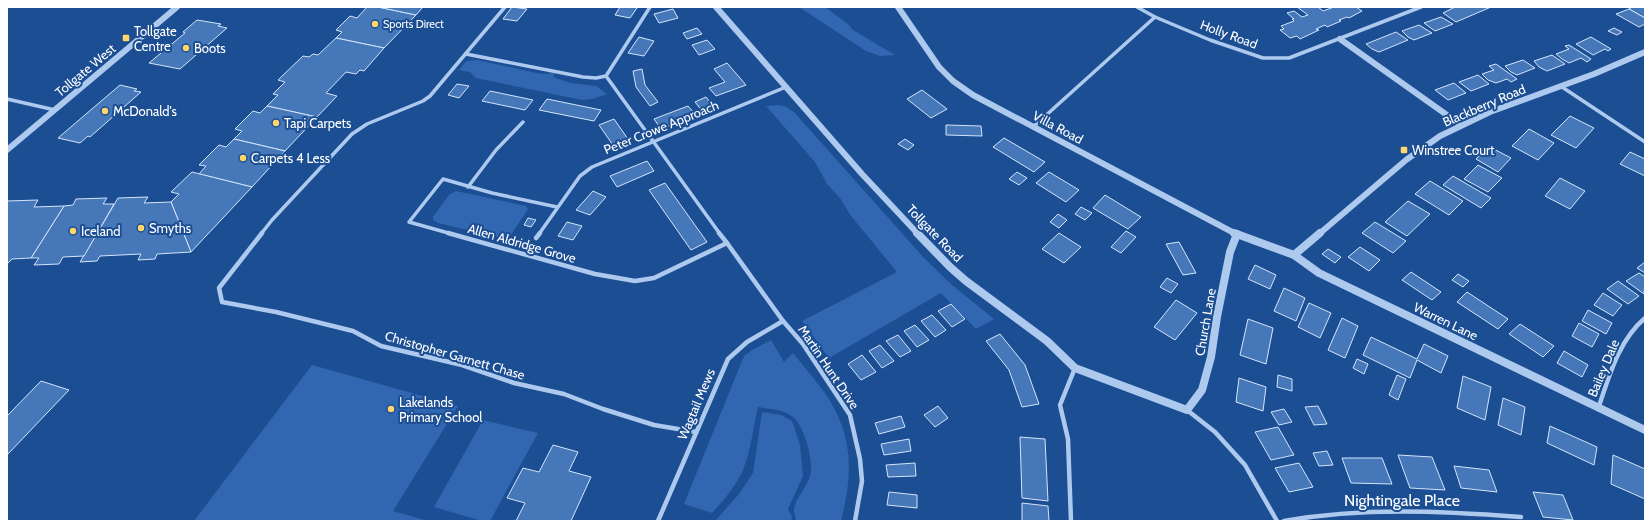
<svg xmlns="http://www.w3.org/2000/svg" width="1652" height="528" font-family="Cabin,sans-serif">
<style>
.green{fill:#3067b0}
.building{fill:#4577b9;stroke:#d4e5fa}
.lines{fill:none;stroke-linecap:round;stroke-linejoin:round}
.minor-far1{stroke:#adcaee;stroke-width:3.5}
.minor{stroke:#adcaee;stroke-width:4.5}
.tertiary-far1{stroke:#adcaee;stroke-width:6}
.tertiary{stroke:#adcaee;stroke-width:8}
.poi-dot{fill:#fed66c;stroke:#1c4e93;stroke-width:1.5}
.labels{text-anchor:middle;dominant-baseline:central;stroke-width:4;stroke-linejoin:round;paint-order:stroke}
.far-poi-label{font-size:11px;fill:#fff;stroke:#1c4e93;text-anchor:start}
.poi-label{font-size:13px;fill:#fff;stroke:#1c4e93;text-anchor:start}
.street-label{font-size:13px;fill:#fff;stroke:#1c4e93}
.near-street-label{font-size:16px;fill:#fff;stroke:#1c4e93}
</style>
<rect width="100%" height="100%" fill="#1c4e93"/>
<g class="green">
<polygon points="799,7 825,7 848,24 853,30 895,55 880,56 866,51"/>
<polygon points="477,60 541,74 555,73 553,77 570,83 596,86 607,94 592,99 582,100 476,78 470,72 459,70 466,61"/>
<polygon points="778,105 786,107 794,112 924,258 952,285 994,319 976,329 941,293 829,358 802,321 897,272 851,216 840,198 827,184 815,162 766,106"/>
<polygon points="456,191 526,206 528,209 511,235 505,239 438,223 433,220 433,217 449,195"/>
<path d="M771,340L784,362L793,353C807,371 826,391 835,410C854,447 851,482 841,521H796C796,517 793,512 794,509C795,500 807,487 810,476C814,461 805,429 794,418C785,409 769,409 758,407C753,428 751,450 743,470C736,486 723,501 712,513L684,504L744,356L752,350Z"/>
<polygon points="312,365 458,406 393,511 428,521 194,521"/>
<polygon points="762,412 781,415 792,421 800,445 803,476 788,509 792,517 791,521 715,521 739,494 753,473"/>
<polygon points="483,420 538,433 490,521 482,521 434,507"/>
</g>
<g class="building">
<polygon points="367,7 378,7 416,15 384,48 336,38 342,32 336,30 350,16 357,18"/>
<polygon points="378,7 423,7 416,15"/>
<polygon points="512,7 527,9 517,21 503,19"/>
<polygon points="620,7 633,7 637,8 630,18 615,15"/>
<polygon points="1297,7 1318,7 1323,11 1334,7 1356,7 1362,11 1349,18 1347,17 1339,20 1341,21 1327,27 1325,25 1316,29 1319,30 1300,39 1297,36 1290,38 1280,30 1284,29 1281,26 1294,21 1292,19 1294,19 1287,13 1294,11 1302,17 1308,15"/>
<polygon points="1455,7 1491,7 1456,22 1443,13"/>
<polygon points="1632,7 1645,7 1645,18 1629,9"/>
<polygon points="673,9 678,18 659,23 654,14"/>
<polygon points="1629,9 1645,18 1645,24 1639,27 1616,14"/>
<polygon points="1441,17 1453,24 1435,31 1424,23"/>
<polygon points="197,20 221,24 218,26 227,28 180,69 149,63 185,33 183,32"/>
<polygon points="1419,25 1432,33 1414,40 1408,37 1402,31"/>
<polygon points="697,28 702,34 687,39 683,33"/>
<polygon points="1614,28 1622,32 1617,35 1608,31"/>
<polygon points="1396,32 1408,40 1379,52 1372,49 1366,44"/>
<polygon points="639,37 654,41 644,56 628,53"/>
<polygon points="1591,37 1611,49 1608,51 1605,49 1593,55 1576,44"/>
<polygon points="336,38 384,48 364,71 360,70 356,74 346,72 326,93 337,96 317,117 267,106 278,95 273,94 285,82 278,80 303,56 309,57 313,54 318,55"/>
<polygon points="707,40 715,49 699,55 692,45"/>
<polygon points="1569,45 1591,59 1587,62 1581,58 1569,63 1562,59 1556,54 1569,49 1565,46"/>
<polygon points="1552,55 1565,64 1547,71 1539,67 1534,61"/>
<polygon points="1523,60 1535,68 1517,75 1511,72 1505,66"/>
<polygon points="727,63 746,85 716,96 709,88 725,82 714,69"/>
<polygon points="1496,64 1517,79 1511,82 1507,79 1496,83 1488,80 1482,74 1494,70 1489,66"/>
<polygon points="642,69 645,85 658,102 650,106 636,87 633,71"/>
<polygon points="1478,75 1489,84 1471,91 1459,82"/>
<polygon points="1454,83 1466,93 1448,100 1435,90"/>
<polygon points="457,84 469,86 459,98 448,95"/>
<polygon points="120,85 137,89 134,91 141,92 90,137 88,136 80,143 58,138"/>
<polygon points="922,90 947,109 931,118 907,99"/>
<polygon points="490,91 533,100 525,110 482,101"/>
<polygon points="706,97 715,108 703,112 695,102"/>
<polygon points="547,99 601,110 594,121 539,110"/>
<polygon points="267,106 317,117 285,151 234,139 242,131 235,129 253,111 260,113"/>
<polygon points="688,106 696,115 661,129 654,119"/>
<polygon points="1570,116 1594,128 1576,148 1551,135"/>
<polygon points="614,119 630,142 615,148 599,125"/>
<polygon points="946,125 981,126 982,136 946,135"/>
<polygon points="1529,129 1554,143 1538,160 1512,146"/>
<polygon points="1004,138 1045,162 1034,172 993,147"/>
<polygon points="234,139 285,151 252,187 199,174 206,166 199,165 219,145 226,147"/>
<polygon points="905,139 914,145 908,150 898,144"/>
<polygon points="1488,146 1511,158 1498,172 1476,159"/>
<polygon points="1630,152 1645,159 1645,176 1620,164"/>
<polygon points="647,161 654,171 617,187 610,176"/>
<polygon points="1478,165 1502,178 1488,192 1464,179"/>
<polygon points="192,172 252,187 191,252 171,202 179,194 171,192"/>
<polygon points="1017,172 1027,178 1019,185 1009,179"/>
<polygon points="1049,172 1079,190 1066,202 1036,183"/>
<polygon points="1453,176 1491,198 1481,208 1443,185"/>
<polygon points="1560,178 1585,191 1570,209 1545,196"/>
<polygon points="1430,181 1463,201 1449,215 1415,194"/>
<polygon points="665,183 707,242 691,250 649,190"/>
<polygon points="593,191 606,197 590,215 576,210"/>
<polygon points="1105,195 1141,217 1128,229 1093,208"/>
<polygon points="148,197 144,203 171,202 191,252 157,254 155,259 138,260 141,254 100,256 97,261 80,262 118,198"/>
<polygon points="107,198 103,204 114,204 84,256 63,257 59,264 34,265 39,258 31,258 64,206 73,205 76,199"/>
<polygon points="38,200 34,207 64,206 31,258 12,259 7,264 7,201"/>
<polygon points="1408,201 1430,214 1407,236 1385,222"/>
<polygon points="1081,207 1092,213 1085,220 1075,214"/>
<polygon points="1058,214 1067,220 1059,228 1050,222"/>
<polygon points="528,218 536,220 531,227 524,225"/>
<polygon points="567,222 582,226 573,240 558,236"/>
<polygon points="1375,222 1406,241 1393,253 1362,233"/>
<polygon points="1126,231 1136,237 1121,253 1111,247"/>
<polygon points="1059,233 1081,247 1064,263 1042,249"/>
<polygon points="1179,242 1196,273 1183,275 1166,244"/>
<polygon points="1360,247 1380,260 1369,271 1348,257"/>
<polygon points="1328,249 1341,257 1335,263 1322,254"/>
<polygon points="1645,262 1645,273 1637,268"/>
<polygon points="1255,265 1276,275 1270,289 1248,279"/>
<polygon points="1411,272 1441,292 1432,300 1402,280"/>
<polygon points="1639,273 1645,277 1644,294 1626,281"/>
<polygon points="1458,274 1469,281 1463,287 1452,280"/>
<polygon points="1167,278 1178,284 1171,293 1160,287"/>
<polygon points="1618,281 1639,296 1628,304 1607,289"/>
<polygon points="1284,288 1305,298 1296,321 1274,311"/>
<polygon points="1467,292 1508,319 1498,329 1457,302"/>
<polygon points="1603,293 1622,305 1613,316 1594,305"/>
<polygon points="1176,300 1197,313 1175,340 1154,327"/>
<polygon points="1309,303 1331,313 1320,338 1298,327"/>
<polygon points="951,304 965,319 952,327 938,311"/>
<polygon points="1588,310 1612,323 1606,334 1582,321"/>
<polygon points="932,315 946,330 935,337 921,321"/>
<polygon points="1342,318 1358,326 1345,358 1328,350"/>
<polygon points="1248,319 1273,328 1266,364 1240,355"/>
<polygon points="1579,323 1599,334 1592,347 1572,336"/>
<polygon points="1520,324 1554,346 1543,357 1509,334"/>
<polygon points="915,325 929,340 917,347 904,331"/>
<polygon points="1000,334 1025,365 1039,404 1022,407 1009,370 986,341"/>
<polygon points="898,335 911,351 900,357 886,341"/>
<polygon points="1371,337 1417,359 1424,344 1448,356 1441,373 1417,360 1410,378 1363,355"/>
<polygon points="880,345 894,361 882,368 869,351"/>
<polygon points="1564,351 1588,365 1582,377 1557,363"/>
<polygon points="862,355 876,372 861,380 848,364"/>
<polygon points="1357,359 1368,364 1364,374 1353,368"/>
<polygon points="1278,375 1292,379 1292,391 1277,387"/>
<polygon points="1397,375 1406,379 1398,400 1389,395"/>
<polygon points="1463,376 1491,387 1485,420 1457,408"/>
<polygon points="1239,378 1266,387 1263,411 1236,402"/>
<polygon points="41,381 69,390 7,455 7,416"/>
<polygon points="1503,398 1525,407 1521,435 1498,425"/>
<polygon points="938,406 948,418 935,427 924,415"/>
<polygon points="1318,406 1327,424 1314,425 1305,407"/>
<polygon points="1284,409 1292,422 1279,425 1271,412"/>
<polygon points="901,416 905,427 879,434 875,423"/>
<polygon points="1550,426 1597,447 1594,465 1547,443"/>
<polygon points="1278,427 1294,455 1271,460 1255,432"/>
<polygon points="1020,437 1045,439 1048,501 1022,498"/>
<polygon points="909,439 911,451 884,455 881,444"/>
<polygon points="553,445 578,452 569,471 591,477 571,521 516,521 525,503 507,498 523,468 539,472"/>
<polygon points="1327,451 1333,465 1319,466 1313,453"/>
<polygon points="1398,455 1432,457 1445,490 1410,488"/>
<polygon points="1613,455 1645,469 1645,499 1611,484"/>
<polygon points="1342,458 1382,458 1392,484 1351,483"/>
<polygon points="915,463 916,476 888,477 886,465"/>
<polygon points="1299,463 1313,487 1289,492 1275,468"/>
<polygon points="1454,466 1489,470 1497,492 1461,488"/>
<polygon points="889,492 917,495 917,508 887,505"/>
<polygon points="1533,492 1563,495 1573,520 1543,517"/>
<polygon points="1022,503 1048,506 1049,521 1022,521"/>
</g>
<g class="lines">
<g class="minor-far1">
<polyline points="1137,7 1155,17"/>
<polyline points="466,54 583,77 596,78 606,76"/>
<polyline points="606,76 650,7"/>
<polyline points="606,76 720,234"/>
<polyline points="1562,87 1645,142"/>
<polyline points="7,99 55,110"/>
<polyline points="1033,127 1155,17 1210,40 1263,58 1289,58 1421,7"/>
<polyline points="468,187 496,150 523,122"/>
<polyline points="261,234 272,220 352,134 367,124 423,101 430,96 505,7"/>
<polyline points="452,234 409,222 443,179 492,193 557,207"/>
<polyline points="539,234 580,176 592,167 786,87"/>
</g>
<g class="minor">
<polyline points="262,233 219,288 222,302 276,312 353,331 381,346 462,365 514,383 564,394 603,409 654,425 696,432"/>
<polyline points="448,233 595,274 635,281 654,278 727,243 719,233"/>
<polyline points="536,238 540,233"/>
<polyline points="727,243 783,321 803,344 850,415 860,459 862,481 855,521"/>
<path d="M1598,409C1609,377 1618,341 1645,318"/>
<polyline points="1187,410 1215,432 1245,465 1277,521"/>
<polyline points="658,521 728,359 747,342 783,321"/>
<polyline points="1071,521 1068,439 1060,405 1075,368"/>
<path d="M1284,521C1363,507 1441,511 1521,517"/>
</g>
<g class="tertiary-far1">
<polyline points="716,7 862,174 918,234"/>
<polyline points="898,7 939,67 953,81 973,95 1236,234"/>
<polyline points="1340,39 1461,125"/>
<polyline points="7,150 177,7"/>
<polyline points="1319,234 1406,160 1440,136 1490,112 1594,74 1645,52"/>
</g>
<g class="tertiary">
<polyline points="917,233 950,267 966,281 1047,341 1075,368 1187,410 1202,390 1211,357 1217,317 1230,252 1237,234"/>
<polyline points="1234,233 1294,255 1319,273 1645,430"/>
<polyline points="1294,255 1320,233"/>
</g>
</g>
<g class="poi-dot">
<circle cx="375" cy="24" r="4"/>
<rect x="122" y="34" width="8" height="8" rx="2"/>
<circle cx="186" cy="48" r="4"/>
<circle cx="105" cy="111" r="4"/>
<circle cx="276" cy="123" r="4"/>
<rect x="1400" y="146" width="8" height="8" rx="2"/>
<circle cx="243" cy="158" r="4"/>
<circle cx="141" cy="228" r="4"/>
<circle cx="73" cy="231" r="4"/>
<circle cx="391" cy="409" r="4"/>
</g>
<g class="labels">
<g class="far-poi-label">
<text x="383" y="24">Sports Direct</text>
</g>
<g class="poi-label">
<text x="134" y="31">Tollgate<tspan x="134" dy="15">Centre</tspan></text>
<text x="194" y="48">Boots</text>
<text x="113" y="111">McDonald's</text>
<text x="284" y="123">Tapi Carpets</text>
<text x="1412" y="150">Winstree Court</text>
<text x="251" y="158">Carpets 4 Less</text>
<text x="149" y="228">Smyths</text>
<text x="81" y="231">Iceland</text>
<text x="399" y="402">Lakelands<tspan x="399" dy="15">Primary School</tspan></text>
</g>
<g class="street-label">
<text transform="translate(1229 34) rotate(20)">Holly Road</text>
<text transform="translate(85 70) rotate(-40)">Tollgate West</text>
<text transform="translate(1484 105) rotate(-23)">Blackberry Road</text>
<text transform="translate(661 127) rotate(-22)">Peter Crowe Approach</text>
<text transform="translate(1058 127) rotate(28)">Villa Road</text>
<text transform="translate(935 233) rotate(46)">Tollgate Road</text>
<text transform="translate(522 243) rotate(16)">Allen Aldridge Grove</text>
<text transform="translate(1446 321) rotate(26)">Warren Lane</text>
<text transform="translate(1205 322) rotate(-80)">Church Lane</text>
<text transform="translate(455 355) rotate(16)">Christopher Garnett Chase</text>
<text transform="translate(829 367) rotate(56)">Martin Hunt Drive</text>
<text transform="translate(1603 368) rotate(-67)">Bailey Dale</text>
<text transform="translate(696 404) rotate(-67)">Wagtail Mews</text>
</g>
<g class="near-street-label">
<text x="1402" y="500">Nightingale Place</text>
</g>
</g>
<rect width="1652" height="528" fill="none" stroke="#ffffff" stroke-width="16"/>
</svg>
